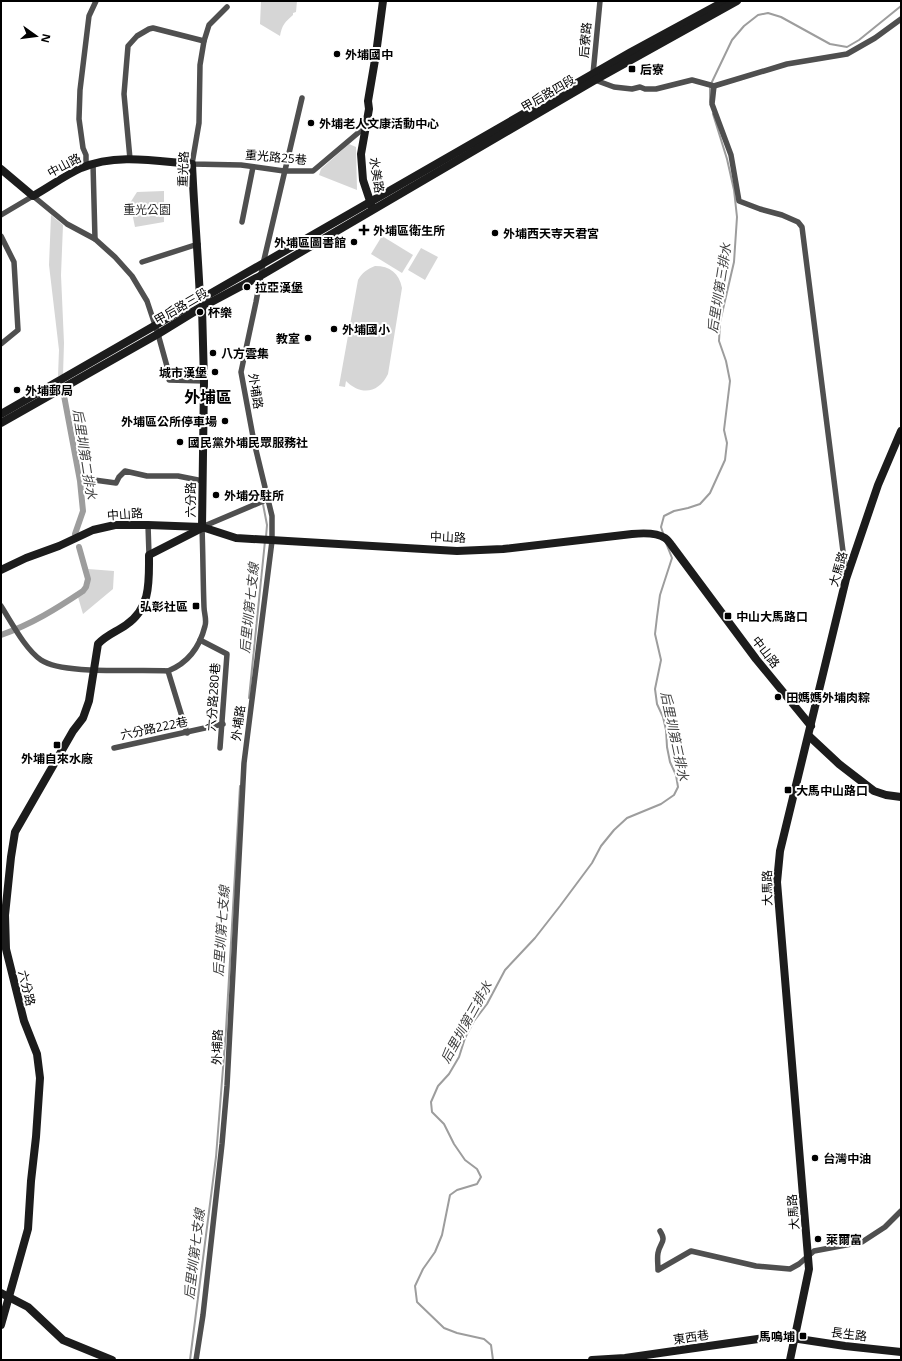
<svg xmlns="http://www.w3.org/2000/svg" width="902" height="1361" font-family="'Open Sans','Noto Sans TC',sans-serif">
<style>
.green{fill:#d6d6d6}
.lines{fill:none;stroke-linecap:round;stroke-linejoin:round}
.stream{stroke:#9d9d9d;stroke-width:2}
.canal{stroke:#9d9d9d;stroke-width:6}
.street{stroke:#4f4f4f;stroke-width:5.5}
.secondary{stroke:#1c1c1c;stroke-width:8}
.poi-dot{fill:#000;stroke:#fff;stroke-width:1.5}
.labels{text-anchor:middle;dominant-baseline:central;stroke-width:4;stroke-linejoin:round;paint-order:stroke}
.street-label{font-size:12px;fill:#000;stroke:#fff}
.poi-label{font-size:12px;font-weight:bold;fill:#000;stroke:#fff;text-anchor:start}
.park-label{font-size:12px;fill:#2d2d2d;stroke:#fff}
.water-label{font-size:13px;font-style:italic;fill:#3e3e3e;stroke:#fff}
.district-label{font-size:16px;font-weight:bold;fill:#000;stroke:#fff}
</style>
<rect width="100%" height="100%" fill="#fff"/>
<g class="green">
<path d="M261,1H297L296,12L293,13V15C285,22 282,25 280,36L260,24Z"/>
<polygon points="349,144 356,147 357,190 319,175 321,169"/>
<polygon points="164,191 164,222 135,227 130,203 137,192"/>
<polygon points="51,215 63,225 61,275 64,343 63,375 58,376 59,350 49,265"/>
<polygon points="382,236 413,255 402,273 371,254"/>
<polygon points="421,248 438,257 425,280 408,270"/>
<path d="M375,266C390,266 399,273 402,288L388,374C379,393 361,396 346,381L345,387L339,386L358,280C362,273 367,269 375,266Z"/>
<path d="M88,569L114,571L113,589L83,614L78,597C92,588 90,585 88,569Z"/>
</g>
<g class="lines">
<g class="stream">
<polyline points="710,102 710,86 732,40 744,26 758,15 768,13 781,17 830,44 847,47 859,40 901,6"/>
<polyline points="263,504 267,525 266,537"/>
<polyline points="663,533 661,527 664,516 674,511 688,508 700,504 710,493 725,460 727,443 724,430 730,381 726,361 719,341 720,322 734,262 737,217 734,190 727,159 713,114"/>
<polyline points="249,698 265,541"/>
<polyline points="190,1360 216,1157 226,1030 240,786"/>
<polyline points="493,1360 491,1345 484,1339 457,1333 444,1328 417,1302 415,1286 423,1269 435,1252 442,1235 450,1195 457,1190 477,1184 481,1177 477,1169 465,1160 454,1144 444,1124 432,1112 431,1102 438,1086 449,1074 459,1057 465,1038 474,1021 487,1004 505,970 535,938 560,906 592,863 601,846 614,830 627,818 661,804 674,795 678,787 676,775 670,762 667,747 666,730 663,717 657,704 655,689 661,660 655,634 657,617 660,595 672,558 666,543"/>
</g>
<g class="canal">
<polyline points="62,385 80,481 83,511 75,534"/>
<path d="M1,635C32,624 56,609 83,591L86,587L88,579L79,547"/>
</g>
<g class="street">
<polyline points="600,1 593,74 595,80 614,87 632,89 640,87 645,89 656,89 692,80 714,86 787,64 847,54 875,38 901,19"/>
<polyline points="227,7 209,25 204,41 200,65 199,123 192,164 241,165 284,171 313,171 365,127"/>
<polyline points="714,86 712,104 731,155 739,201 760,209 782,215 798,222 802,227 846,575"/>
<polyline points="130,159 124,94 128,46 137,36 149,29 153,28 204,41"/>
<polyline points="93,164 95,239"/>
<polyline points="86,166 86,155 83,148 79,119 80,90 89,16 96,1"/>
<polyline points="1,215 33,196 67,224 95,239 115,257 132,276 147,301 158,334 168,370 169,380 204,381"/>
<polyline points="242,222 253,167"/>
<polyline points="1,236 14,262 18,330 1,344"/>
<polyline points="142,262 198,244"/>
<polyline points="87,479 116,483 119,477 125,471 147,476 178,476 203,481"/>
<polyline points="148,525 149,555"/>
<path d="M1,606C12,623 25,649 41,660C63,675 138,669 168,671C188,663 200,646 205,626C207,620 204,613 204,607C203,581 203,554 202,527L268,499"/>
<polyline points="200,640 227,654 220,748"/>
<polyline points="168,671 187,733"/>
<polyline points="114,748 223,724"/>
<path d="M660,1231C667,1242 660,1242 658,1253C657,1258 658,1264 658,1270L691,1251L756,1266L790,1269L799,1264L814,1251L862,1242L885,1227L901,1211"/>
<polyline points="196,1360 203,1315 222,1144 227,1086 244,763 272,541 272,516 254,442 241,372 256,302 263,264 302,98"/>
</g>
<g class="secondary">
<path d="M1,169L33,196C49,187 64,176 81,168C116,153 156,161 192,164C194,209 198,254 200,299L202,307L204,381L202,527"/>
<polyline points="372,207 363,180 361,154 369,109 368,101 376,54 383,1"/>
<polyline points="1,414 631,52 725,1"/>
<polyline points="1,423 158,334 202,307 260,276 595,80 737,1"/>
<path d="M1,570L26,558L59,546L93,530L115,525H148L202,527L236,538L457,551L503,549L632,534C642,533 656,532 665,538C668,540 670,543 672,546L756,659L811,726"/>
<polyline points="809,736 839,764 874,791 886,795 901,797"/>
<polyline points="1,1293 28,1307 63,1340 112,1360"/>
<path d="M1,1325L28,1229L31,1181L36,1137L40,1078L37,1054L24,1021L6,949L5,915L11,857L15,832L73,731L83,718L89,701L98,644C106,635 116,632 126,625C151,608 149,582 149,555L202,528"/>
<polyline points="592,1360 625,1358 779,1336 845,1346 901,1352"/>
<polyline points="790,1360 809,1269 777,882 780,851 846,579 878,485 901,431"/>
</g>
</g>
<g class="poi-dot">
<circle cx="337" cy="54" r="4"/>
<rect x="628" y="65" width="8" height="8" rx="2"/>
<circle cx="311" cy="123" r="4"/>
<path d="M362 224h4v4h4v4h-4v4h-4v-4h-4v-4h4z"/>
<circle cx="495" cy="233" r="4"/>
<circle cx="354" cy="242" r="4"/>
<circle cx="247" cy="287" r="4"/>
<circle cx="200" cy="312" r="4"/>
<circle cx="334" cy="329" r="4"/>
<circle cx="308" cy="338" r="4"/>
<circle cx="213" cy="353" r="4"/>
<circle cx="215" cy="372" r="4"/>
<circle cx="17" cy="390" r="4"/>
<circle cx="225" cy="421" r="4"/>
<circle cx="180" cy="442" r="4"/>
<circle cx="216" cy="495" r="4"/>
<rect x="192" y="602" width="8" height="8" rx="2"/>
<rect x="724" y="612" width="8" height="8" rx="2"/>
<circle cx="778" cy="697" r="4"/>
<rect x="53" y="741" width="8" height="8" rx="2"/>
<rect x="784" y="786" width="8" height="8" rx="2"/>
<circle cx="815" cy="1158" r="4"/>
<circle cx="818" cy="1239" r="4"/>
<rect x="799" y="1332" width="8" height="8" rx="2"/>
</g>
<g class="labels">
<g class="street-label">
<text transform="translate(585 40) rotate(-85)">后寮路</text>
<text transform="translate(548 93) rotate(-30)">甲后路四段</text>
<text transform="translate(276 157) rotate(5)">重光路25巷</text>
<text transform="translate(64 165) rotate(-28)">中山路</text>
<text transform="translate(183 169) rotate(-88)">重光路</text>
<text transform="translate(377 175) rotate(81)">水美路</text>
<text transform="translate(181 306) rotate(-30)">甲后路三段</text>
<text transform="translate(256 391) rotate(81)">外埔路</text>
<text transform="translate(190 500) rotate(-90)">六分路</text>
<text transform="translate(125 514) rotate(-4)">中山路</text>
<text transform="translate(448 537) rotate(2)">中山路</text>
<text transform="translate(838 569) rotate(-74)">大馬路</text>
<text transform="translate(766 652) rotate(52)">中山路</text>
<text transform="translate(213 697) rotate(-86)">六分路280巷</text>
<text transform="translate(238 723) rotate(-82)">外埔路</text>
<text transform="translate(154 728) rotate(-12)">六分路222巷</text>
<text transform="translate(767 888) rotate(-91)">大馬路</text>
<text transform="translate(27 988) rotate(76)">六分路</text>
<text transform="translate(217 1047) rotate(-88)">外埔路</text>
<text transform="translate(793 1212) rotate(-95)">大馬路</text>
<text transform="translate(849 1334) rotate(7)">長生路</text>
<text transform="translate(691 1337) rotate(-8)">東西巷</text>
</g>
<g class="poi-label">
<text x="345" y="54">外埔國中</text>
<text x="640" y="69">后寮</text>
<text x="319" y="123">外埔老人文康活動中心</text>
<text x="373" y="230">外埔區衛生所</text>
<text x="503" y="233">外埔西天寺天君宮</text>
<text x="346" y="242" text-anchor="end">外埔區圖書館</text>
<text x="255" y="287">拉亞漢堡</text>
<text x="208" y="312">杯樂</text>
<text x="342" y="329">外埔國小</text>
<text x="300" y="338" text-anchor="end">教室</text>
<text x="221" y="353">八方雲集</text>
<text x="207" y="372" text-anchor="end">城市漢堡</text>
<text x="25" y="390">外埔郵局</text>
<text x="217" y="421" text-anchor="end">外埔區公所停車場</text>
<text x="188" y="442">國民黨外埔民眾服務社</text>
<text x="224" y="495">外埔分駐所</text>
<text x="188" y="606" text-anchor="end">弘彰社區</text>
<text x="736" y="616">中山大馬路口</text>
<text x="786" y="697">田媽媽外埔肉粽</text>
<text x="57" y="758" text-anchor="middle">外埔自來水廠</text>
<text x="796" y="790">大馬中山路口</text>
<text x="823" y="1158">台灣中油</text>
<text x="826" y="1239">萊爾富</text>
<text x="795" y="1336" text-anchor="end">馬鳴埔</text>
</g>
<g class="park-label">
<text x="147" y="209">重光公園</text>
</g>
<g class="water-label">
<text transform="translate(719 288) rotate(-81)">后里圳第三排水</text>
<text transform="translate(85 454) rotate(81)">后里圳第二排水</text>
<text transform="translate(249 608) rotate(-84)">后里圳第七支線</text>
<text transform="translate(675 736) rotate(78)">后里圳第三排水</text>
<text transform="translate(221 931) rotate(-86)">后里圳第七支線</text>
<text transform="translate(466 1022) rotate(-61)">后里圳第三排水</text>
<text transform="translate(194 1254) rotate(-83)">后里圳第七支線</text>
</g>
<g class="district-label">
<text x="208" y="397">外埔區</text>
</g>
</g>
<rect width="902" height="1361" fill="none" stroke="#000000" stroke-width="4"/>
<g transform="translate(36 36) rotate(104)" stroke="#ffffff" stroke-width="3" paint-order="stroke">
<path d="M0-3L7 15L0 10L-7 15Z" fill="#000000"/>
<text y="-6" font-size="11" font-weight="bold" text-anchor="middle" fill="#000000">N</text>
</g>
</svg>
